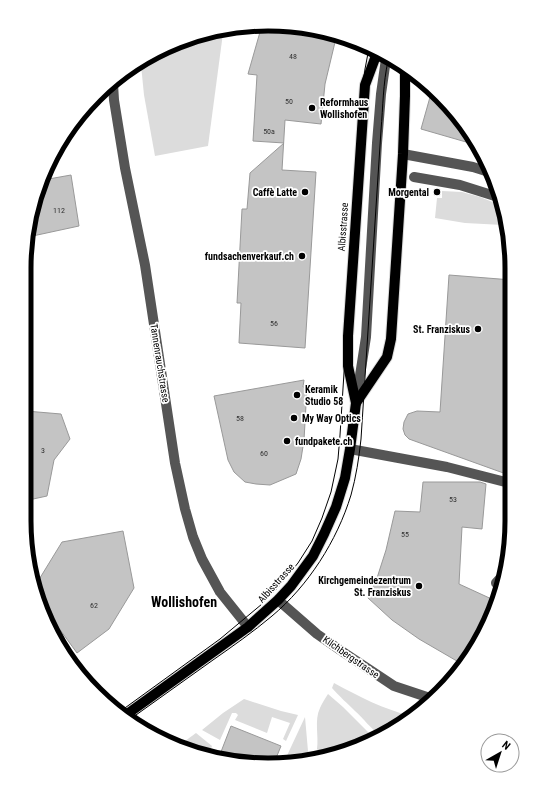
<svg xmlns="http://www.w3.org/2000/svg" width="536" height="789" font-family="'Roboto Condensed',sans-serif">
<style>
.green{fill:#dcdcdc}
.building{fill:#c4c4c4;stroke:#999}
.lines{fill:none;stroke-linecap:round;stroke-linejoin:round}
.major-casing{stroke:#dbdbdb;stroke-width:12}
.minor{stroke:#555;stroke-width:10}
.major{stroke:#000;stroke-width:10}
.tram{stroke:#000;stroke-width:1}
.poi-dot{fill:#000;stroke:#fff;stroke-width:1.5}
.labels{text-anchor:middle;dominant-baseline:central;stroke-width:3.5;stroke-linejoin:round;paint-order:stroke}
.number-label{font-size:8px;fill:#313131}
.poi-label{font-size:10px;font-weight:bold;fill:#000;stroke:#fff;text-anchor:end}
.street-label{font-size:10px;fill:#000;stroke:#fff}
.district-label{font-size:14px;font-weight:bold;fill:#000;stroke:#fff}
.rim{fill:none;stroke:#000;stroke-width:5}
</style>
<rect width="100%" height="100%" fill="#fff"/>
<g class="green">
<polygon points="223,33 208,146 155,156 144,95 141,65 174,43"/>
<polygon points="442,191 462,192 480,197 500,205 503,225 465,223 435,218 437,198 442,198"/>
<path d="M334,683C360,697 383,709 411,716L390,732L381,736C371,729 364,719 355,711C347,703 340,697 332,688Z"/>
<path d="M328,694L343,707L374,738L324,757L317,749C319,736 314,720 320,708C322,703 325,699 328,694Z"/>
<polygon points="244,699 281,711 298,715 286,741 283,739 290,723 272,717 267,733 235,720 238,715 236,713 232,713 220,740 202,730 223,713"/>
<polygon points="305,717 308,751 315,760 284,762"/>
<polygon points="196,733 212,746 209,754 177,747"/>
</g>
<g class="building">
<polygon points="268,24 336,38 325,84 321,124 285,120 282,170 316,172 305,348 239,343 241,303 237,303 242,209 247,209 250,173 284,143 253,141 257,75 248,74 262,25"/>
<polygon points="432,90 440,95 473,144 421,129"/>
<polygon points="71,175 79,226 28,237 29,221 43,180"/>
<polygon points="449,275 512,280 509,475 409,439 405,435 403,429 404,422 408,414 417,411 440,412"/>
<polygon points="304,380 303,387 307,387 304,440 301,459 296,474 270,485 256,484 245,482 234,472 228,460 214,396"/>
<polygon points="26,411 61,414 70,439 54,460 47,496 24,501"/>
<polygon points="423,482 480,482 486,484 482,529 462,527 459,584 496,601 487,629 462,664 419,639 392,620 368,598 377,578 386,550 395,511 420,512"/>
<polygon points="123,531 134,588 109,629 77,653 37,598 35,586 62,542"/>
<polygon points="231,726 281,746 274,763 252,764 219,757"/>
</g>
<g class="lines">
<defs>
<g id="major">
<polyline points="356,403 387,357 391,339 403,154 405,96 405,71"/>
<polyline points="123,717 248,627 278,600 291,586 313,556 324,534 336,507 345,478 350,449 356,403 348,366 348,336 365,85 377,53"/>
</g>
</defs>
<use href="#major" class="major-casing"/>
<g class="minor">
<polyline points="113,84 114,100 125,168 145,265 175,463 185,509 193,537 202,559 220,592 248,627"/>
<polyline points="403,154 473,167 492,173"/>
<polyline points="414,177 460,185 498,197"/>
<polyline points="356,401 366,337 377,143 381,94 386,59"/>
<polyline points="350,449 447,467 509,483"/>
<polyline points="496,583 507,571"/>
<polyline points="278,600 317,634 343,652 394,686 433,699"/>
</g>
<use href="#major" class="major"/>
<g class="tram">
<polyline points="118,713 220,639 262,604 275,591 298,563 312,541 322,518 331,492 338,459 340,435 362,93 365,69 369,48"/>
<path d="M129,720C157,700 185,680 213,660C233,646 253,632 272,616C308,586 337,541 351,495C356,477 359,458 361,439L381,130C383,107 383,83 388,61"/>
</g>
</g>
<g class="poi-dot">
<circle cx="312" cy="108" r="4"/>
<circle cx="305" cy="192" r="4"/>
<circle cx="437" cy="192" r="4"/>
<circle cx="302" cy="256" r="4"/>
<circle cx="478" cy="329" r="4"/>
<circle cx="297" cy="395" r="4"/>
<circle cx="294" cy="418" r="4"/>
<circle cx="287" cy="441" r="4"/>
<circle cx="419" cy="586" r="4"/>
</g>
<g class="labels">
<g class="number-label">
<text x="293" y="56">48</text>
<text x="289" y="101">50</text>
<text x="269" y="131">50a</text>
<text x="59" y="210">112</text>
<text x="274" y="323">56</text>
<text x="240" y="418">58</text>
<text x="43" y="450">3</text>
<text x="264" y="453">60</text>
<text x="453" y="499">53</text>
<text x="405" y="534">55</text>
<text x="94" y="605">62</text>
</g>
<g class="poi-label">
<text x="320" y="102" text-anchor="start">Reformhaus<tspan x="320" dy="12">Wollishofen</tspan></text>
<text x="297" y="192">Caffè Latte</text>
<text x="429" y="192">Morgental</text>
<text x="294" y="256">fundsachenverkauf.ch</text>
<text x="470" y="329">St. Franziskus</text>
<text x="305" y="389" text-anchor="start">Keramik<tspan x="305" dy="12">Studio 58</tspan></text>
<text x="302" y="418" text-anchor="start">My Way Optics</text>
<text x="295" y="441" text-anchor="start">fundpakete.ch</text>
<text x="411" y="580">Kirchgemeindezentrum<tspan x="411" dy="12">St. Franziskus</tspan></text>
</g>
<g class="street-label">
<text transform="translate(343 227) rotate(-86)">Albisstrasse</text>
<text transform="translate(160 363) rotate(81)">Tannenrauchstrasse</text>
<text transform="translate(276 583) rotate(-48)">Albisstrasse</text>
<text transform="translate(351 657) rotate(35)">Kilchbergstrasse</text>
</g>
<g class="district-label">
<text x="184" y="602">Wollishofen</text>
</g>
</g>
<path d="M0 0H536V789H0ZM268 31H268A237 237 0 0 1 505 268V521A237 237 0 0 1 268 758H268A237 237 0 0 1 31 521V268A237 237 0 0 1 268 31Z" fill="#fff" fill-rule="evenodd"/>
<path class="rim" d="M268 31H268A237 237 0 0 1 505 268V521A237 237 0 0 1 268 758H268A237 237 0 0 1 31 521V268A237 237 0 0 1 268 31Z"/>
<g transform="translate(500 753) rotate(39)"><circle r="19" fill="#ffffff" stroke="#999999"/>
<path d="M0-3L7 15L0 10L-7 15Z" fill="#000000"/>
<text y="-6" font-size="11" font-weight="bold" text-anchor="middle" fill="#000000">N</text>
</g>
</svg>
